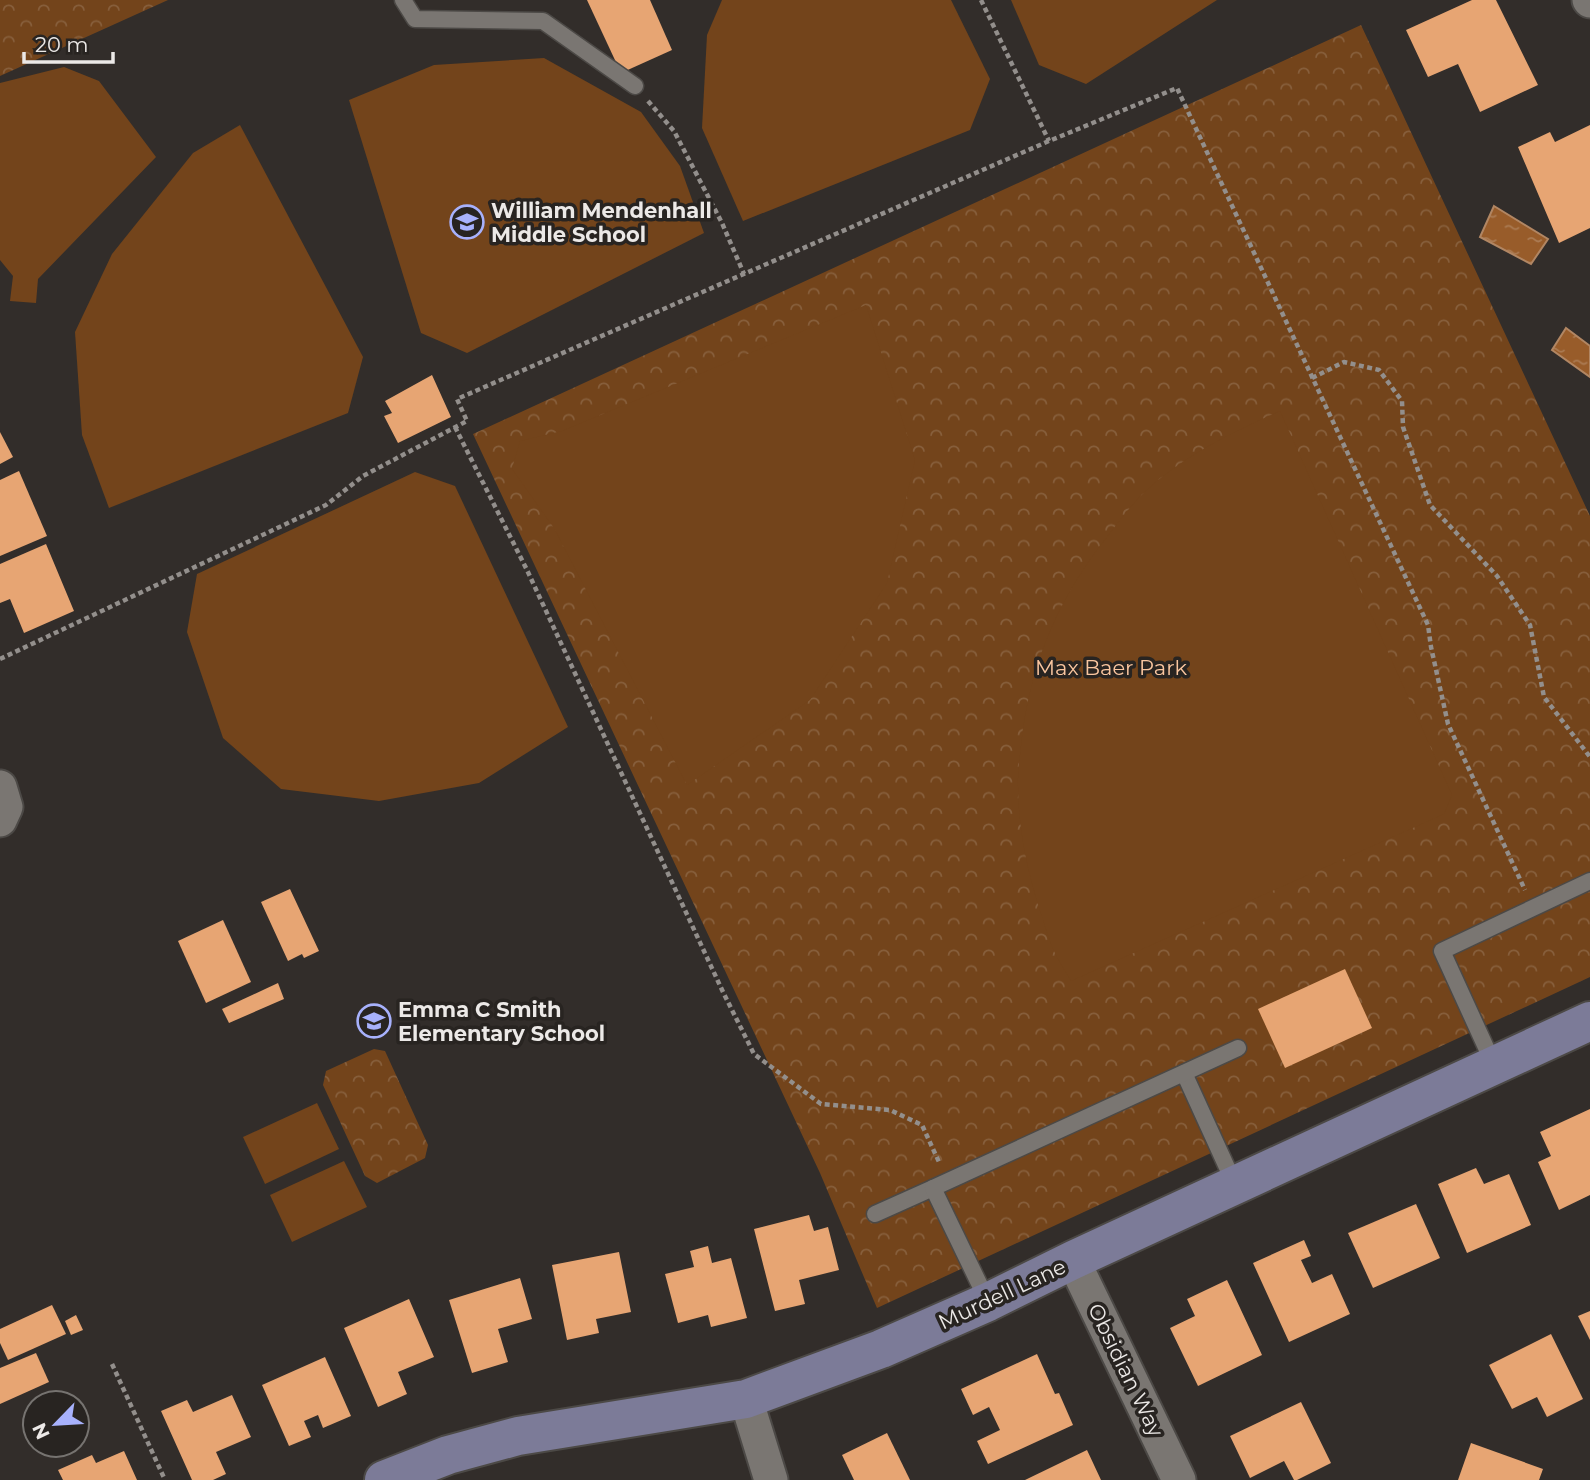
<svg xmlns="http://www.w3.org/2000/svg" width="1590" height="1480" font-family="Montserrat,sans-serif">
<style>
.park{fill:url(#park-crowns)}
.garden{fill:#73441b}
.water{fill:url(#water-ripples);stroke:#b18663;stroke-width:2}
.building{fill:#e7a573}
.lines{fill:none;stroke-linecap:round;stroke-linejoin:round}
.lane-casing{stroke:#4c4946;stroke-width:19}
.street-casing{stroke:#4c4946;stroke-width:37}
.secondary-casing{stroke:#4c4946;stroke-width:42}
.path{stroke:#938f8c;stroke-width:4.5;stroke-dasharray:5 3.5;stroke-linecap:butt}
.lane{stroke:#7a7672;stroke-width:16}
.street{stroke:#7a7672;stroke-width:33}
.secondary{stroke:#7c7b98;stroke-width:38}
.labels{text-anchor:middle;dominant-baseline:central;stroke-width:7;stroke-linejoin:round;paint-order:stroke}
.poi-label{font-size:21px;font-weight:bold;fill:#ece9e7;stroke:#282421;text-anchor:start}
.park-label{font-size:21px;fill:#fac69f;stroke:#282421}
.street-label{font-size:21px;fill:#ece9e7;stroke:#282421}
</style>
<defs>
<pattern id="park-crowns" width="20" height="18" patternUnits="userSpaceOnUse" patternTransform="scale(1.75)"><rect width="20" height="18" fill="#73441b"/><path d="M2 6a3 3 0 1 1 6 0M12 15a3 3 0 1 1 6 0" fill="none" stroke="#875f3c"/></pattern>
<pattern id="water-ripples" width="26" height="14" patternUnits="userSpaceOnUse" patternTransform="scale(1.75)"><rect width="26" height="14" fill="#985c2a"/><path d="M2 4q2-2 4 0t4 0M15 11q2-2 4 0t4 0" fill="none" stroke="#ab7b53"/></pattern>
</defs>
<rect width="100%" height="100%" fill="#322d2a"/>
<g class="park">
<polygon points="0,0 168,0 0,76"/>
<polygon points="1361,25 1590,516 1590,977 877,1308 820,1173 473,434"/>
<polygon points="374,1049 385,1051 428,1145 425,1158 377,1183 365,1176 323,1085 326,1071"/>
</g>
<g class="garden">
<polygon points="722,0 951,0 990,79 970,130 743,221 702,128 707,35"/>
<polygon points="1011,0 1217,0 1086,84 1039,65"/>
<polygon points="544,58 641,112 680,166 704,233 467,353 421,333 349,100 434,65"/>
<polygon points="64,67 99,81 156,157 38,279 36,303 10,301 13,276 0,260 0,83"/>
<polygon points="240,125 363,357 348,413 109,508 82,435 75,332 112,254 193,153"/>
<polygon points="866,305 915,460 887,583 810,700 687,785 554,528 512,469 520,441 562,431"/>
<path d="M1280,411L1452,795L1444,814L1071,981C1065,971 1058,960 1053,949C1048,938 1045,925 1041,914C1027,871 1017,824 1018,778C1018,767 1020,757 1021,746C1029,670 1054,607 1100,546C1115,527 1130,505 1148,489C1187,454 1233,432 1280,411Z"/>
<polygon points="415,472 455,486 568,727 479,783 379,801 281,789 223,738 187,632 197,574"/>
<polygon points="317,1103 339,1149 265,1184 243,1137"/>
<polygon points="344,1161 367,1207 292,1242 270,1195"/>
</g>
<g class="water">
<polygon points="1494,206 1548,239 1531,264 1480,237"/>
<polygon points="1566,328 1590,346 1590,377 1552,350"/>
</g>
<g class="building">
<polygon points="587,0 650,0 672,50 621,73"/>
<polygon points="1472,0 1496,0 1538,85 1480,112 1458,64 1428,77 1406,30"/>
<polygon points="1590,125 1590,228 1559,243 1518,147 1550,132 1555,142"/>
<polygon points="432,375 451,417 398,443 384,416 392,413 385,401"/>
<polygon points="0,432 13,457 0,464"/>
<polygon points="19,471 47,536 0,556 0,480"/>
<polygon points="46,544 74,611 24,633 10,599 0,603 0,564"/>
<polygon points="290,889 319,951 304,958 302,954 288,961 261,902"/>
<polygon points="223,920 251,982 206,1003 178,941"/>
<polygon points="1345,969 1372,1028 1285,1068 1258,1009"/>
<polygon points="278,983 284,999 229,1023 222,1009"/>
<polygon points="1590,1109 1590,1195 1559,1210 1538,1162 1551,1156 1540,1132"/>
<polygon points="1476,1168 1484,1184 1509,1174 1531,1225 1467,1253 1438,1184"/>
<polygon points="1416,1204 1440,1258 1373,1288 1348,1233"/>
<polygon points="809,1215 814,1231 828,1227 839,1270 799,1280 805,1304 775,1311 754,1229"/>
<polygon points="1304,1240 1311,1256 1301,1260 1312,1283 1332,1274 1350,1314 1289,1342 1253,1263"/>
<polygon points="708,1246 712,1263 731,1258 747,1318 711,1327 708,1315 678,1323 665,1274 694,1267 690,1251"/>
<polygon points="619,1252 631,1312 596,1319 599,1333 567,1340 552,1265"/>
<polygon points="520,1278 532,1319 498,1329 508,1362 472,1373 449,1300"/>
<polygon points="1227,1280 1262,1355 1198,1386 1170,1328 1195,1316 1187,1299"/>
<polygon points="409,1299 434,1357 398,1372 407,1394 378,1407 344,1328"/>
<polygon points="52,1305 66,1334 8,1360 0,1343 0,1329"/>
<polygon points="1590,1311 1590,1340 1578,1316"/>
<polygon points="76,1315 83,1330 71,1335 65,1321"/>
<polygon points="1551,1334 1583,1399 1547,1417 1537,1397 1512,1409 1489,1365"/>
<polygon points="36,1353 49,1382 0,1404 0,1368"/>
<polygon points="1037,1354 1055,1394 1059,1393 1073,1425 988,1464 977,1441 1000,1430 989,1407 973,1415 961,1389"/>
<polygon points="325,1357 351,1416 323,1428 318,1415 304,1421 311,1437 289,1446 262,1385"/>
<polygon points="232,1395 251,1437 216,1452 226,1474 213,1480 192,1480 161,1411 187,1400 193,1412"/>
<polygon points="1301,1402 1331,1463 1297,1480 1294,1480 1284,1461 1250,1478 1230,1436"/>
<polygon points="887,1433 910,1480 854,1480 842,1455"/>
<polygon points="1471,1443 1543,1469 1539,1480 1458,1480"/>
<polygon points="1087,1450 1101,1480 1025,1480"/>
<polygon points="124,1451 137,1480 63,1480 58,1470 92,1455 96,1463"/>
</g>
<g class="lines">
<defs>
<g id="lane">
<polyline points="403,0 415,19 543,21 635,86"/>
<polyline points="1494,1065 1442,951 1590,881"/>
<polyline points="1184,1073 1235,1185"/>
<polyline points="875,1214 933,1188"/>
<polyline points="988,1302 933,1188 1238,1048"/>
</g>
<g id="street">
<polyline points="1589,0 1590,1"/>
<polyline points="0,787 6,807 0,820"/>
<polyline points="1073,1260 1179,1480"/>
<polyline points="746,1399 771,1480"/>
</g>
<polyline id="secondary" points="384,1480 448,1455 518,1436 746,1399 881,1349 988,1302 1073,1260 1590,1021"/>
</defs>
<use href="#lane" class="lane-casing"/>
<use href="#street" class="street-casing"/>
<use href="#secondary" class="secondary-casing"/>
<g class="path">
<polyline points="981,0 1049,141"/>
<polyline points="648,101 674,131 722,223 744,274"/>
<polyline points="1312,378 1344,362 1379,370 1402,401 1403,427 1430,505 1497,576 1530,625 1544,697 1590,757"/>
<polyline points="455,427 527,570 723,992 754,1054 821,1104 890,1110 922,1125 939,1162"/>
<polyline points="0,659 326,505 363,476 467,421 457,399 1049,141 1177,88 1428,625 1431,647 1448,724 1525,890"/>
<polyline points="112,1364 165,1480"/>
</g>
<use href="#lane" class="lane"/>
<use href="#street" class="street"/>
<use href="#secondary" class="secondary"/>
</g>
<defs>
<symbol id="school-ring" viewBox="-11 -11 22 22"><circle r="9.5" fill="#282421" stroke="#a7b1fc" stroke-width="1.5"/><path d="M0-5L7-2L0 1L-7-2ZM-4 1L0 2.5L4 1V4Q0 6-4 4Z" fill="#a7b1fc"/></symbol>
</defs>
<g fill-rule="evenodd">
<use href="#school-ring" x="448" y="203" width="38" height="38"/>
<use href="#school-ring" x="355" y="1002" width="38" height="38"/>
</g>
<g class="labels">
<g class="poi-label">
<text x="491" y="210">William Mendenhall<tspan x="491" dy="24">Middle School</tspan></text>
<text x="398" y="1009">Emma C Smith<tspan x="398" dy="24">Elementary School</tspan></text>
</g>
<g class="park-label">
<text x="1111" y="667">Max Baer Park</text>
</g>
<g class="street-label">
<text transform="translate(1002 1294) rotate(-25)">Murdell Lane</text>
<text transform="translate(1126 1370) rotate(64)">Obsidian Way</text>
</g>
</g>
<g transform="translate(56 1424) rotate(245)"><circle r="33" fill="#282421" stroke="#767370" stroke-width="2"/>
<path d="M0-5L12 26L0 18L-12 26Z" fill="#a7b1fc"/>
<text y="-10" font-size="19" font-weight="bold" text-anchor="middle" fill="#ece9e7">N</text>
</g>
<path d="M24 52v10h89v-10" fill="none" stroke="#ece9e7" stroke-width="3.5"/>
<text x="35" y="52" font-size="21" fill="#ece9e7" stroke="#282421" stroke-width="5" paint-order="stroke">20 m</text>
</svg>
